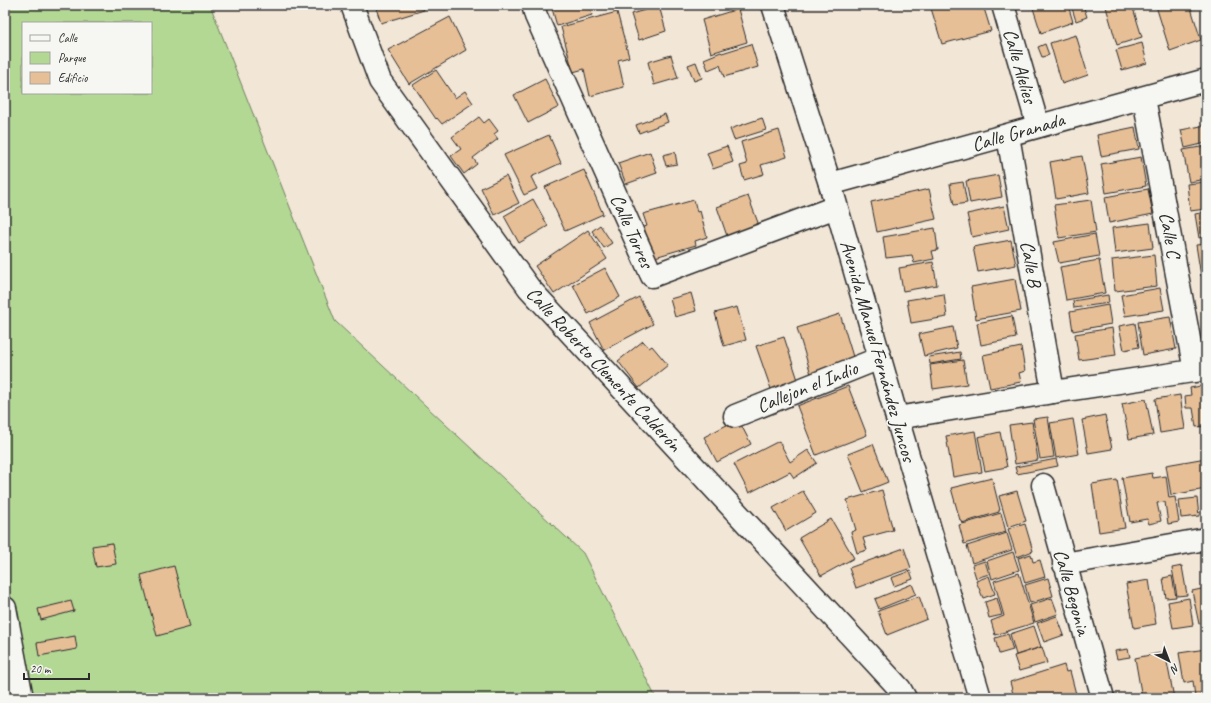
<svg xmlns="http://www.w3.org/2000/svg" width="1211" height="703" font-family="Caveat,sans-serif">
<style>
.green{fill:#b3d894;stroke:#6f8260;fill-rule:evenodd}
.building{fill:#e7bf97;stroke:#2b2b2b}
.lines{fill:none;stroke-linecap:round;stroke-linejoin:round}
.street-casing{stroke:#2b2b2b;stroke-width:25}
.secondary-casing{stroke:#2b2b2b;stroke-width:25}
.street{stroke:#f6f6f2;stroke-width:22}
.secondary{stroke:#f6f6f2;stroke-width:22}
.labels{text-anchor:middle;dominant-baseline:central;stroke-width:3.5;stroke-linejoin:round;paint-order:stroke}
.street-label{font-size:20px;fill:#2b2b2b;stroke:#f6f6f2}
</style>
<rect width="100%" height="100%" fill="#f2e6d7"/>
<filter id="ink" filterUnits="userSpaceOnUse"><feTurbulence type="fractalNoise" baseFrequency=".025" numOctaves="2"/><feDisplacementMap in="SourceGraphic" scale="8" xChannelSelector="R" yChannelSelector="G"/><feConvolveMatrix kernelMatrix="1 2 1 2 8 2 1 2 1" color-interpolation-filters="sRGB"/></filter>
<g filter="url(#ink)">
<path class="green" d="M5,5H210L335,321L583,553L656,698H5ZM23,23H151V93H23Z"/>
<g class="building">
<polygon points="375,5 422,5 424,10 381,23"/>
<polygon points="551,5 591,5 589,6 592,15 557,26"/>
<polygon points="930,5 983,5 991,31 942,44"/>
<polygon points="1032,5 1068,5 1073,22 1041,33"/>
<polygon points="1071,5 1083,5 1087,17 1076,21"/>
<polygon points="1112,5 1132,5 1142,37 1117,45 1106,7"/>
<polygon points="1161,5 1190,5 1201,40 1170,51 1156,6"/>
<polygon points="659,6 666,31 639,40 631,14"/>
<polygon points="738,9 747,42 711,53 702,20"/>
<polygon points="617,12 629,57 618,60 624,87 590,96 584,69 573,72 561,27"/>
<polygon points="450,17 466,50 409,84 388,50"/>
<polygon points="1076,35 1088,75 1062,84 1050,43"/>
<polygon points="1142,43 1147,63 1122,70 1116,50"/>
<polygon points="751,44 758,67 724,77 720,65 708,70 704,59 721,52 722,53"/>
<polygon points="1045,44 1049,55 1042,57 1038,47"/>
<polygon points="671,55 678,78 654,85 648,62"/>
<polygon points="696,62 702,78 694,81 688,65"/>
<polygon points="436,70 455,98 465,91 473,103 442,124 437,118 436,119 413,85"/>
<polygon points="545,79 559,107 528,123 514,95"/>
<polygon points="665,114 668,122 639,133 636,125"/>
<polygon points="479,117 484,123 489,119 498,131 494,134 498,139 473,158 477,164 464,174 451,156 461,149 452,137"/>
<polygon points="762,118 766,130 734,140 730,129"/>
<polygon points="1206,125 1206,143 1185,148 1181,130"/>
<polygon points="1135,127 1139,149 1101,156 1097,135"/>
<polygon points="779,130 787,157 761,165 764,174 744,180 740,166 747,164 741,142"/>
<polygon points="549,135 561,163 531,177 537,189 524,195 504,155"/>
<polygon points="727,146 733,162 713,169 707,153"/>
<polygon points="1206,146 1206,179 1189,182 1183,150"/>
<polygon points="650,152 657,173 626,184 618,163"/>
<polygon points="675,152 677,164 666,166 663,155"/>
<polygon points="1082,156 1089,193 1056,199 1050,162"/>
<polygon points="1141,157 1146,186 1106,193 1101,164"/>
<polygon points="584,170 603,214 565,231 545,187"/>
<polygon points="998,175 1002,197 970,203 966,181"/>
<polygon points="506,176 519,203 494,215 481,188"/>
<polygon points="963,182 967,203 954,205 950,184"/>
<polygon points="1206,182 1206,209 1190,211 1187,184"/>
<polygon points="929,189 936,219 877,232 871,202"/>
<polygon points="1148,189 1153,214 1109,223 1105,197"/>
<polygon points="748,196 760,228 728,239 717,207"/>
<polygon points="533,199 548,226 519,243 504,216"/>
<polygon points="694,200 697,212 700,211 707,237 695,241 696,245 655,257 651,253 644,227 647,226 643,214"/>
<polygon points="1091,200 1096,232 1059,238 1054,205"/>
<polygon points="1004,206 1009,229 972,237 967,214"/>
<polygon points="1206,212 1206,236 1199,238 1195,214"/>
<polygon points="1150,223 1153,248 1115,253 1112,228"/>
<polygon points="600,225 612,243 604,248 592,231"/>
<polygon points="935,228 938,250 932,251 934,259 914,263 912,255 886,258 883,237"/>
<polygon points="588,230 607,259 554,294 535,266"/>
<polygon points="1095,234 1099,256 1059,263 1054,242"/>
<polygon points="1011,240 1016,265 978,272 973,247"/>
<polygon points="1206,244 1206,275 1201,276 1196,245"/>
<polygon points="1154,255 1157,286 1115,291 1112,260"/>
<polygon points="1099,260 1105,293 1066,300 1060,267"/>
<polygon points="933,262 937,285 903,291 899,268"/>
<polygon points="605,268 620,297 588,314 573,285"/>
<polygon points="1015,279 1021,311 976,319 971,287"/>
<polygon points="1160,288 1164,310 1125,316 1121,295"/>
<polygon points="691,293 696,311 675,317 670,299"/>
<polygon points="944,294 947,317 911,323 907,300"/>
<polygon points="1108,295 1109,303 1074,308 1073,301"/>
<polygon points="639,297 653,324 604,350 590,323"/>
<polygon points="1108,305 1111,324 1073,331 1070,312"/>
<polygon points="737,307 746,340 724,346 715,313"/>
<polygon points="840,314 854,360 811,374 797,328"/>
<polygon points="1012,316 1016,338 981,345 977,323"/>
<polygon points="1170,317 1176,349 1143,355 1138,322"/>
<polygon points="1135,323 1139,347 1124,350 1119,326"/>
<polygon points="953,327 957,348 924,356 919,334"/>
<polygon points="1112,328 1116,355 1079,360 1075,334"/>
<polygon points="784,337 798,380 771,389 756,346"/>
<polygon points="643,341 649,348 652,346 668,365 639,388 618,361"/>
<polygon points="1021,347 1025,371 1019,373 1021,382 990,388 983,355"/>
<polygon points="960,352 961,359 930,364 929,357"/>
<polygon points="963,360 967,384 933,389 930,365"/>
<polygon points="1206,385 1206,426 1196,427 1193,408 1186,408 1185,396 1191,395 1190,388"/>
<polygon points="848,386 867,435 816,455 797,406"/>
<polygon points="1180,395 1185,429 1160,433 1155,399"/>
<polygon points="1146,399 1153,435 1129,439 1122,404"/>
<polygon points="1105,415 1112,449 1088,453 1082,420"/>
<polygon points="1048,417 1054,457 1040,459 1033,419"/>
<polygon points="738,419 751,444 717,462 704,437"/>
<polygon points="1073,419 1079,454 1056,458 1050,423"/>
<polygon points="1032,422 1038,460 1015,464 1009,425"/>
<polygon points="975,431 982,472 953,477 946,436"/>
<polygon points="1000,432 1007,467 985,471 978,437"/>
<polygon points="779,441 790,462 808,450 817,463 794,478 790,472 749,493 734,464"/>
<polygon points="873,444 888,482 863,492 848,454"/>
<polygon points="1206,458 1206,489 1171,495 1166,465"/>
<polygon points="1056,459 1058,466 1017,474 1015,467"/>
<polygon points="1152,473 1153,478 1166,476 1169,498 1175,497 1179,522 1168,524 1165,502 1157,503 1161,521 1149,524 1147,519 1130,522 1122,478"/>
<polygon points="992,478 1000,510 999,510 999,512 962,523 961,520 960,520 951,488"/>
<polygon points="1117,480 1125,528 1099,532 1092,484"/>
<polygon points="882,490 893,530 863,538 867,550 857,553 851,532 856,530 847,500"/>
<polygon points="803,491 816,513 786,531 773,508"/>
<polygon points="1017,491 1026,521 1008,527 999,496"/>
<polygon points="1206,496 1206,515 1202,497"/>
<polygon points="1197,498 1199,516 1181,518 1179,500"/>
<polygon points="1001,513 1006,532 964,544 959,525"/>
<polygon points="831,519 854,558 821,576 799,538"/>
<polygon points="1025,524 1033,551 1017,557 1008,529"/>
<polygon points="1007,533 1012,550 972,563 967,546"/>
<polygon points="112,543 116,564 96,567 92,546"/>
<polygon points="904,548 911,568 856,588 849,568"/>
<polygon points="1013,552 1019,570 992,579 987,561"/>
<polygon points="1031,554 1033,562 1040,560 1045,577 1025,583 1018,558"/>
<polygon points="985,561 989,574 976,578 972,565"/>
<polygon points="174,566 190,627 157,636 141,575"/>
<polygon points="1182,566 1187,595 1177,596 1172,568"/>
<polygon points="910,571 913,579 894,586 891,578"/>
<polygon points="1019,573 1034,623 995,635 991,621 1004,616 994,581"/>
<polygon points="989,576 995,594 983,598 976,581"/>
<polygon points="1172,576 1176,597 1166,598 1163,578"/>
<polygon points="1048,578 1053,596 1030,603 1025,585"/>
<polygon points="1149,580 1156,624 1134,628 1126,584"/>
<polygon points="912,584 916,594 879,609 875,599"/>
<polygon points="1206,588 1206,622 1199,624 1192,591"/>
<polygon points="919,596 927,619 887,635 878,611"/>
<polygon points="997,598 1002,615 989,618 985,602"/>
<polygon points="1052,598 1058,614 1035,622 1030,605"/>
<polygon points="1189,598 1193,625 1173,628 1168,602"/>
<polygon points="71,601 74,611 41,620 38,609"/>
<polygon points="1057,616 1064,635 1044,642 1037,623"/>
<polygon points="1034,626 1041,647 1016,655 1010,634"/>
<polygon points="1008,634 1013,650 999,654 995,638"/>
<polygon points="75,636 77,649 39,656 37,643"/>
<polygon points="1042,647 1047,663 1019,671 1014,656"/>
<polygon points="1128,649 1130,657 1117,659 1115,651"/>
<polygon points="1206,649 1206,695 1195,697 1193,681 1184,683 1179,653"/>
<polygon points="1165,652 1174,698 1142,698 1135,658"/>
<polygon points="1064,665 1066,672 1070,671 1077,698 1014,698 1010,682"/>
</g>
<g class="lines">
<defs>
<g id="street">
<polyline points="352,5 380,81 529,288 900,689 905,698"/>
<polyline points="533,5 536,16 652,276 836,207"/>
<polyline points="1003,5 1038,126"/>
<polyline points="1144,98 1195,371"/>
<polyline points="1008,136 1053,392"/>
<polyline points="830,184 1206,80"/>
<polyline points="735,416 880,358"/>
<polyline points="897,418 1053,392 1206,369"/>
<polyline points="1043,485 1103,698"/>
<polyline points="1064,564 1206,539"/>
<polyline points="5,608 22,698"/>
</g>
<polyline id="secondary" points="773,5 830,184 897,418 980,698"/>
</defs>
<use href="#street" class="street-casing"/>
<use href="#secondary" class="secondary-casing"/>
<use href="#street" class="street"/>
<use href="#secondary" class="secondary"/>
</g>
</g>
<g class="labels">
<g class="street-label">
<text transform="translate(1020 66) rotate(74)">Calle Alelies</text>
<text transform="translate(1018 132) rotate(-16)">Calle Granada</text>
<text transform="translate(632 231) rotate(66)">Calle Torres</text>
<text transform="translate(1170 235) rotate(80)">Calle C</text>
<text transform="translate(1031 264) rotate(80)">Calle B</text>
<text transform="translate(878 351) rotate(74)">Avenida Manuel Fernández Juncos</text>
<text transform="translate(604 369) rotate(47)">Calle Roberto Clemente Calderón</text>
<text transform="translate(807 387) rotate(-22)">Callejon el Indio</text>
<text transform="translate(1072 592) rotate(74)">Calle Begonia</text>
</g>
</g>
<rect width="1211" height="703" fill="none" stroke="#f6f6f2" stroke-width="20"/>
<rect x="10" y="10" width="1191" height="683" fill="none" stroke="#2b2b2b" stroke-width="1.5" filter="url(#ink)"/>
<rect x="22" y="22" width="130" height="72" fill="#f6f6f2" stroke="#a5a5a2"/>
<rect x="30" y="35" width="20" height="6" fill="#f6f6f2" stroke="#a5a5a2"/>
<text x="58" y="42" font-size="12" fill="#2b2b2b">Calle</text>
<rect x="30" y="52" width="20" height="12" fill="#b3d894" stroke="#a5a5a2"/>
<text x="58" y="62" font-size="12" fill="#2b2b2b">Parque</text>
<rect x="30" y="72" width="20" height="12" fill="#e7bf97" stroke="#a5a5a2"/>
<text x="58" y="82" font-size="12" fill="#2b2b2b">Edificio</text>
<g transform="translate(1169 661) rotate(138)" stroke="#f6f6f2" stroke-width="3" paint-order="stroke">
<path d="M0-3L7 15L0 10L-7 15Z" fill="#2b2b2b"/>
<text y="-6" font-size="11" font-weight="bold" text-anchor="middle" fill="#2b2b2b">N</text>
</g>
<path d="M24 673v6h65v-6" fill="none" stroke="#2b2b2b" stroke-width="2"/>
<text x="30" y="673" font-size="12" fill="#2b2b2b" stroke="#f6f6f2" stroke-width="3" paint-order="stroke">20 m</text>
</svg>
